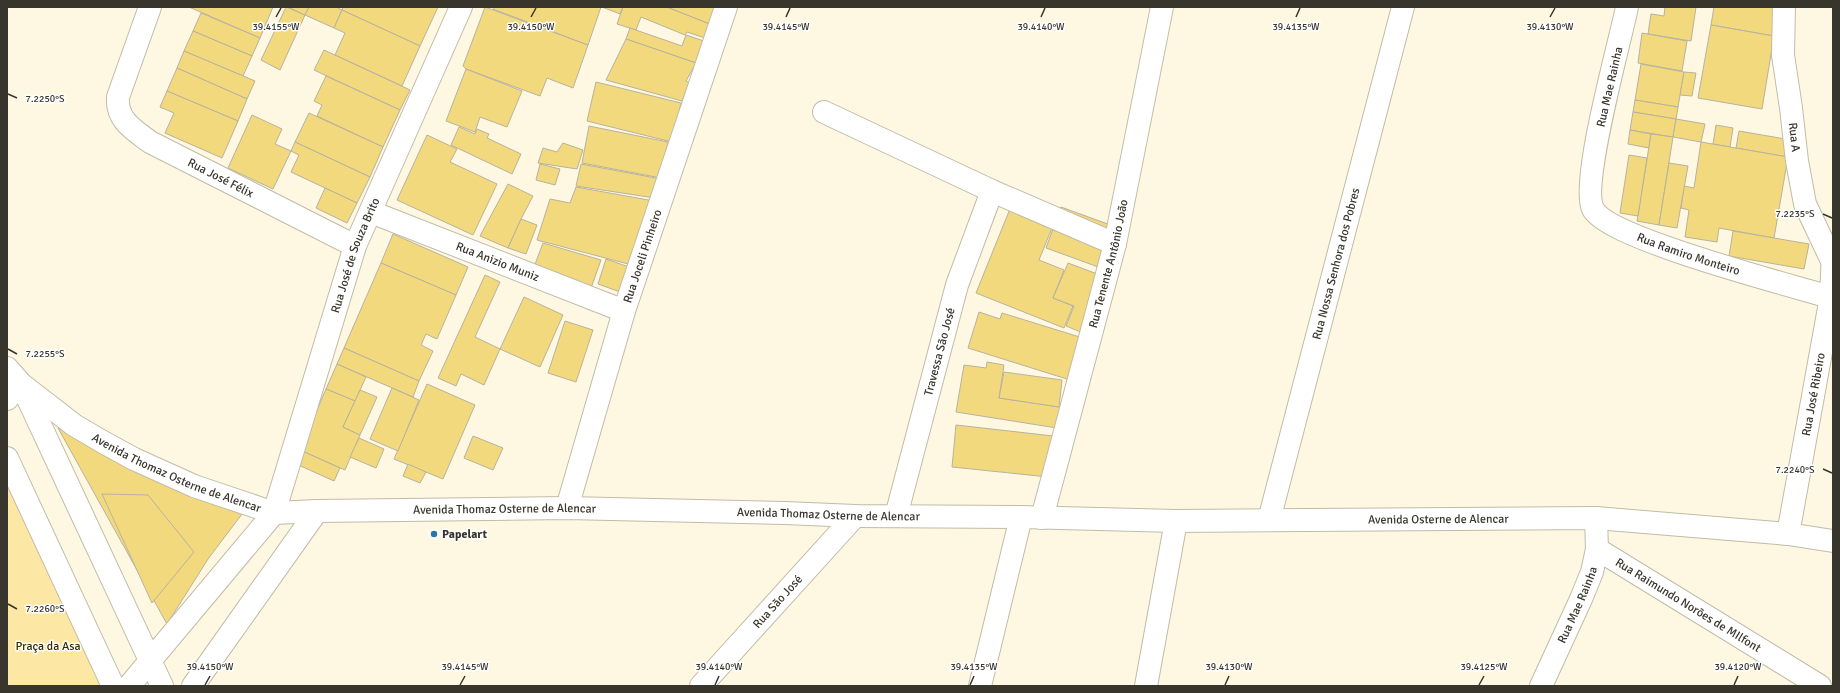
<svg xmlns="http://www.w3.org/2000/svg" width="1840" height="693" font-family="Signika,sans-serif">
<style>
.green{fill:#fce8a4}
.building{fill:#f3d97e;stroke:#b8b29e}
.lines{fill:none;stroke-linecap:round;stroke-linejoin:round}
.street-casing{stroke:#c1bba7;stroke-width:24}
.secondary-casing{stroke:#c1bba7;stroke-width:24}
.highway-casing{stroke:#c1bba7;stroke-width:24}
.street{stroke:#fff;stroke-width:22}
.secondary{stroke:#fff;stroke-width:22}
.highway{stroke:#fff;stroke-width:22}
.ticks{fill:none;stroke:#37352c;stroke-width:1.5}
.poi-dot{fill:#2c74a8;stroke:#fff;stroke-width:1.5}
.labels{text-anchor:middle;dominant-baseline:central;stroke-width:3;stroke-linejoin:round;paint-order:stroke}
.street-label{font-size:12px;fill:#37352c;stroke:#fff}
.poi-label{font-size:12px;font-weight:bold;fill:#37352c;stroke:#fff;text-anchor:start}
.park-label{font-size:12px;fill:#352b02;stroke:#fff}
.ticks-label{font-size:10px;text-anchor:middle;fill:#37352c;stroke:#fff;stroke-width:3;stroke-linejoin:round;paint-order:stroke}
</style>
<rect width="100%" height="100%" fill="#fef8e3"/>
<polygon class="green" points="7,470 109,686 7,686"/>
<g class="building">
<polygon points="189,7 273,7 260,38"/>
<polygon points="286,7 305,15 280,70 261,60"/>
<polygon points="288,7 309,7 305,15"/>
<polygon points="309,7 336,7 342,10 334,28 305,15"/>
<polygon points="343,7 438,7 420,46 342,10"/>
<polygon points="485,7 588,45 573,88 547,78 540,96 466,69 463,66"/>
<polygon points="494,7 601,7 588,45 493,9"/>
<polygon points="602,7 623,7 620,14"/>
<polygon points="623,7 667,7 710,24 705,38 687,32 685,35 641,17 636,30 617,24"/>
<polygon points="667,7 716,7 710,24"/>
<polygon points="1665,7 1696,7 1691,41 1648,34 1651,14 1664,16"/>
<polygon points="1714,7 1779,7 1774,36 1711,25"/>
<polygon points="342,10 420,46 402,86 335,55 345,33 334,28"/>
<polygon points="201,13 260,38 252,56 193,31"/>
<polygon points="1711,25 1774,36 1762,109 1698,98"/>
<polygon points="630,28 682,46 686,35 704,41 696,63 626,39"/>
<polygon points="193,31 252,56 243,76 184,51"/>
<polygon points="1642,33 1687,41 1682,71 1638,63"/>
<polygon points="626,39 696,63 686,81 690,83 682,101 606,80"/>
<polygon points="324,50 410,90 400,110 314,70"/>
<polygon points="184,51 255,81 247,99 177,68"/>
<polygon points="1641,64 1684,72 1678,107 1635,100"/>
<polygon points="177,68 247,99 238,121 167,91"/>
<polygon points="466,69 522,91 507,127 480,117 475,132 446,121"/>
<polygon points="1684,72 1696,73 1692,96 1680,95"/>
<polygon points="326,76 400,110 383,147 317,116 322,105 314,101"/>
<polygon points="596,82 681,103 672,142 587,121"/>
<polygon points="167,91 238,121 222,158 165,133 174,113 160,107"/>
<polygon points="1635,100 1678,107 1676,119 1633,112"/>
<polygon points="1633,112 1676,119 1673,137 1630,130"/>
<polygon points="309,113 383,147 370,177 295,142"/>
<polygon points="252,115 282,129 275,144 291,151 273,189 228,168"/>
<polygon points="1676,119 1705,124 1701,142 1673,137"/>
<polygon points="1716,125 1733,128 1730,147 1713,144"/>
<polygon points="589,126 668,142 661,178 582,163"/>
<polygon points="459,127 475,134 477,129 489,134 487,138 521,154 512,174 451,145"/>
<polygon points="1630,130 1651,134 1649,148 1628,144"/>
<polygon points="1739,131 1791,140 1788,157 1736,148"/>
<polygon points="1651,134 1673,137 1659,225 1637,221"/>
<polygon points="427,135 457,149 450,162 497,184 473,235 397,200"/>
<polygon points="295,142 370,177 357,203 291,172 299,155 291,151"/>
<polygon points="1701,142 1788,157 1774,238 1719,228 1717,242 1685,237 1689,210 1681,208 1684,186 1694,188"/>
<polygon points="563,143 583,150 577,169 538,163 543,148 557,152"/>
<polygon points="1629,155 1647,158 1638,216 1620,213"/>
<polygon points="1669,163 1688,166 1677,228 1659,225"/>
<polygon points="540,164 560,169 555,185 536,180"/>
<polygon points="581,164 661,179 655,198 576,186"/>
<polygon points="508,184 533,196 521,219 508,248 480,236"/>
<polygon points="576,187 654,201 632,265 537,240 550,199 570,203"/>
<polygon points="325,188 357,203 347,223 316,208"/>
<polygon points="1016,194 1059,211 1039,260 1064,270 1053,298 1073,306 1064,328 976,293"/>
<polygon points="1061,207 1116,227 1101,268 1046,248"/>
<polygon points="521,219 537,225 526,254 508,248"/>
<polygon points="1733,231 1809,244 1804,269 1729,256"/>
<polygon points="393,234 468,267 456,295 381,263"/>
<polygon points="543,243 601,260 591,288 534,267"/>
<polygon points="606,259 632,268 623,293 598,284"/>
<polygon points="381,263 456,295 437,339 426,334 421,345 433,351 419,381 344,348"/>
<polygon points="1068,263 1100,275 1088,335 1066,326 1074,306 1053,298"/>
<polygon points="485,275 500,282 475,337 500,349 484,385 461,374 456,386 438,378"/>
<polygon points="524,297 563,315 540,367 500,349"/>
<polygon points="979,312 1000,319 1002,313 1083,338 1070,380 968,348"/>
<polygon points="565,321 593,330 576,382 548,373"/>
<polygon points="344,348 419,381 413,397 337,364"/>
<polygon points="987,362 1004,365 999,398 1060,407 1057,428 956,412 964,365 986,368"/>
<polygon points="337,364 366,377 355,401 326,389"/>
<polygon points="1004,372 1062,380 1059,407 999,398"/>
<polygon points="427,384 475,405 443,479 394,459"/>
<polygon points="392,388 419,400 398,451 370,439"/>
<polygon points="326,389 355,401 343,427 360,435 345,470 300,450"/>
<polygon points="360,390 377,397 360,435 343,427"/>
<polygon points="956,425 1062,437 1058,478 952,467"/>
<polygon points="58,428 149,475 242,514 208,559 167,624"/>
<polygon points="473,436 503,448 493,470 464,458"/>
<polygon points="359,438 384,449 376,468 350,457"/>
<polygon points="300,450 340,468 334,481 294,463"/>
<polygon points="408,464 426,472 420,483 403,476"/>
<polygon points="102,494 148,495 194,552 152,603"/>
</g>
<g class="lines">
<defs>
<g id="street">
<path id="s1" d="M150,7L118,97C116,120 134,130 150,142L355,246"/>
<path id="s2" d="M1627,7C1620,42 1580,184 1593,209C1609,239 1794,286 1833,298"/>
<path id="s3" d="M1784,7L1783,55L1791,108L1797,161L1805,204L1832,261"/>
<polyline points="824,112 992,191 1115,244"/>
<path id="s4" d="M371,212L624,311"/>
<path id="s5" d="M567,508L624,311L726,7"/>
<path id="s6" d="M896,516L957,285L992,191"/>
<path id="s7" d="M1042,518L1115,244L1162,7"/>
<path id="s8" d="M1269,520L1403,7"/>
<path id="s9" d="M1788,534L1831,297L1833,253"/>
<path id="s10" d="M1597,549L1820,686"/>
<path id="s11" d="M129,686L274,513L355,246L461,7"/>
<polyline points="193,686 317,511"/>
<path id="s12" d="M701,686L855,516"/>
<polyline points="980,686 1021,517"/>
<polyline points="1146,686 1176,521"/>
<path id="s13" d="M1541,686L1581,599L1592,572L1597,549L1596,518"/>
</g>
<g id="secondary">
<polyline points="21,384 162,686"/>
<polyline points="7,458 113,686"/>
</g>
<g id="highway">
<path id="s14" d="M7,368L21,384L74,425L103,442L134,459L194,486L274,513L317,511L567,508L785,513L855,516L1021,517L1176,521L1596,518L1788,534L1833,541"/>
<polyline points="7,399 21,384"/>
</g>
</defs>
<use href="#street" class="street-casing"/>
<use href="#secondary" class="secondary-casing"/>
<use href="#highway" class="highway-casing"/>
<use href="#street" class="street"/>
<use href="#secondary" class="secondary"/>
<use href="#highway" class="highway"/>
</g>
<path class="ticks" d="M276,17L281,8M531,17L536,8M786,17L790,8M1041,17L1045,8M1296,17L1300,8M1550,17L1555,8M8,94L17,98M1823,214L1832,218M8,349L17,354M1823,469L1832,473M8,604L17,609M205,685L210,676M460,685L465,676M715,685L719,676M970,685L974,676M1225,685L1229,676M1479,685L1484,676M1734,685L1738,676"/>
<circle class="poi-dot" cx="434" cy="534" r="4"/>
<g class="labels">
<g class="street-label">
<text transform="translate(1610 87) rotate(-77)">Rua Mae Rainha</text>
<text stroke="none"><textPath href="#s3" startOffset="131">Rua A</textPath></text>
<text stroke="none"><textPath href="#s1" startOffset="233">Rua José Félix</textPath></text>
<text stroke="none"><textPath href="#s2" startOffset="313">Rua Ramiro Monteiro</textPath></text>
<text stroke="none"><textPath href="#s11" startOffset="496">Rua José de Souza Brito</textPath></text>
<text stroke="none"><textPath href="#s5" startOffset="263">Rua Joceli Pinheiro</textPath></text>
<text stroke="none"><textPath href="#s4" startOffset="136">Rua Anizio Muniz</textPath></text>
<text stroke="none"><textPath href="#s7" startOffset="263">Rua Tenente Antônio João</textPath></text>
<text stroke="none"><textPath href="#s8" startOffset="265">Rua Nossa Senhora dos Pobres</textPath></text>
<text stroke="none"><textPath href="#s6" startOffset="170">Travessa São José</textPath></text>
<text stroke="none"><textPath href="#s9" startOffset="142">Rua José Ribeiro</textPath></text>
<text stroke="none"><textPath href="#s14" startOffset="202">Avenida Thomaz Osterne de Alencar</textPath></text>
<text stroke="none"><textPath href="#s14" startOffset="538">Avenida Thomaz Osterne de Alencar</textPath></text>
<text stroke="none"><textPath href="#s14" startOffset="862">Avenida Thomaz Osterne de Alencar</textPath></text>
<text stroke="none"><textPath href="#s14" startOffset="1472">Avenida Osterne de Alencar</textPath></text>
<text stroke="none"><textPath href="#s12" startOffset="114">Rua São José</textPath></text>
<text stroke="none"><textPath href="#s13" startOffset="89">Rua Mae Rainha</textPath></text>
<text stroke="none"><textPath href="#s10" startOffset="107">Rua Raimundo Norões de MIlfont</textPath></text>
</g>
<g class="poi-label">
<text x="442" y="534">Papelart</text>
</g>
<g class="park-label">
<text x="48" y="646">Praça da Asa</text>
</g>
</g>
<g class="ticks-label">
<text x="276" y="30">39.4155°W</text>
<text x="531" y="30">39.4150°W</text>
<text x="786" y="30">39.4145°W</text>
<text x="1041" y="30">39.4140°W</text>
<text x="1296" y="30">39.4135°W</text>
<text x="1550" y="30">39.4130°W</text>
<text x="45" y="102">7.2250°S</text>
<text x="1795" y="217">7.2235°S</text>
<text x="45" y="357">7.2255°S</text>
<text x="1795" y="473">7.2240°S</text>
<text x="45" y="612">7.2260°S</text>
<text x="210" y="670">39.4150°W</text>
<text x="465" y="670">39.4145°W</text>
<text x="719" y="670">39.4140°W</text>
<text x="974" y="670">39.4135°W</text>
<text x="1229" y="670">39.4130°W</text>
<text x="1484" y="670">39.4125°W</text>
<text x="1738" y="670">39.4120°W</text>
</g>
<rect width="1840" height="693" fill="none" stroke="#37352c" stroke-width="16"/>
</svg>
